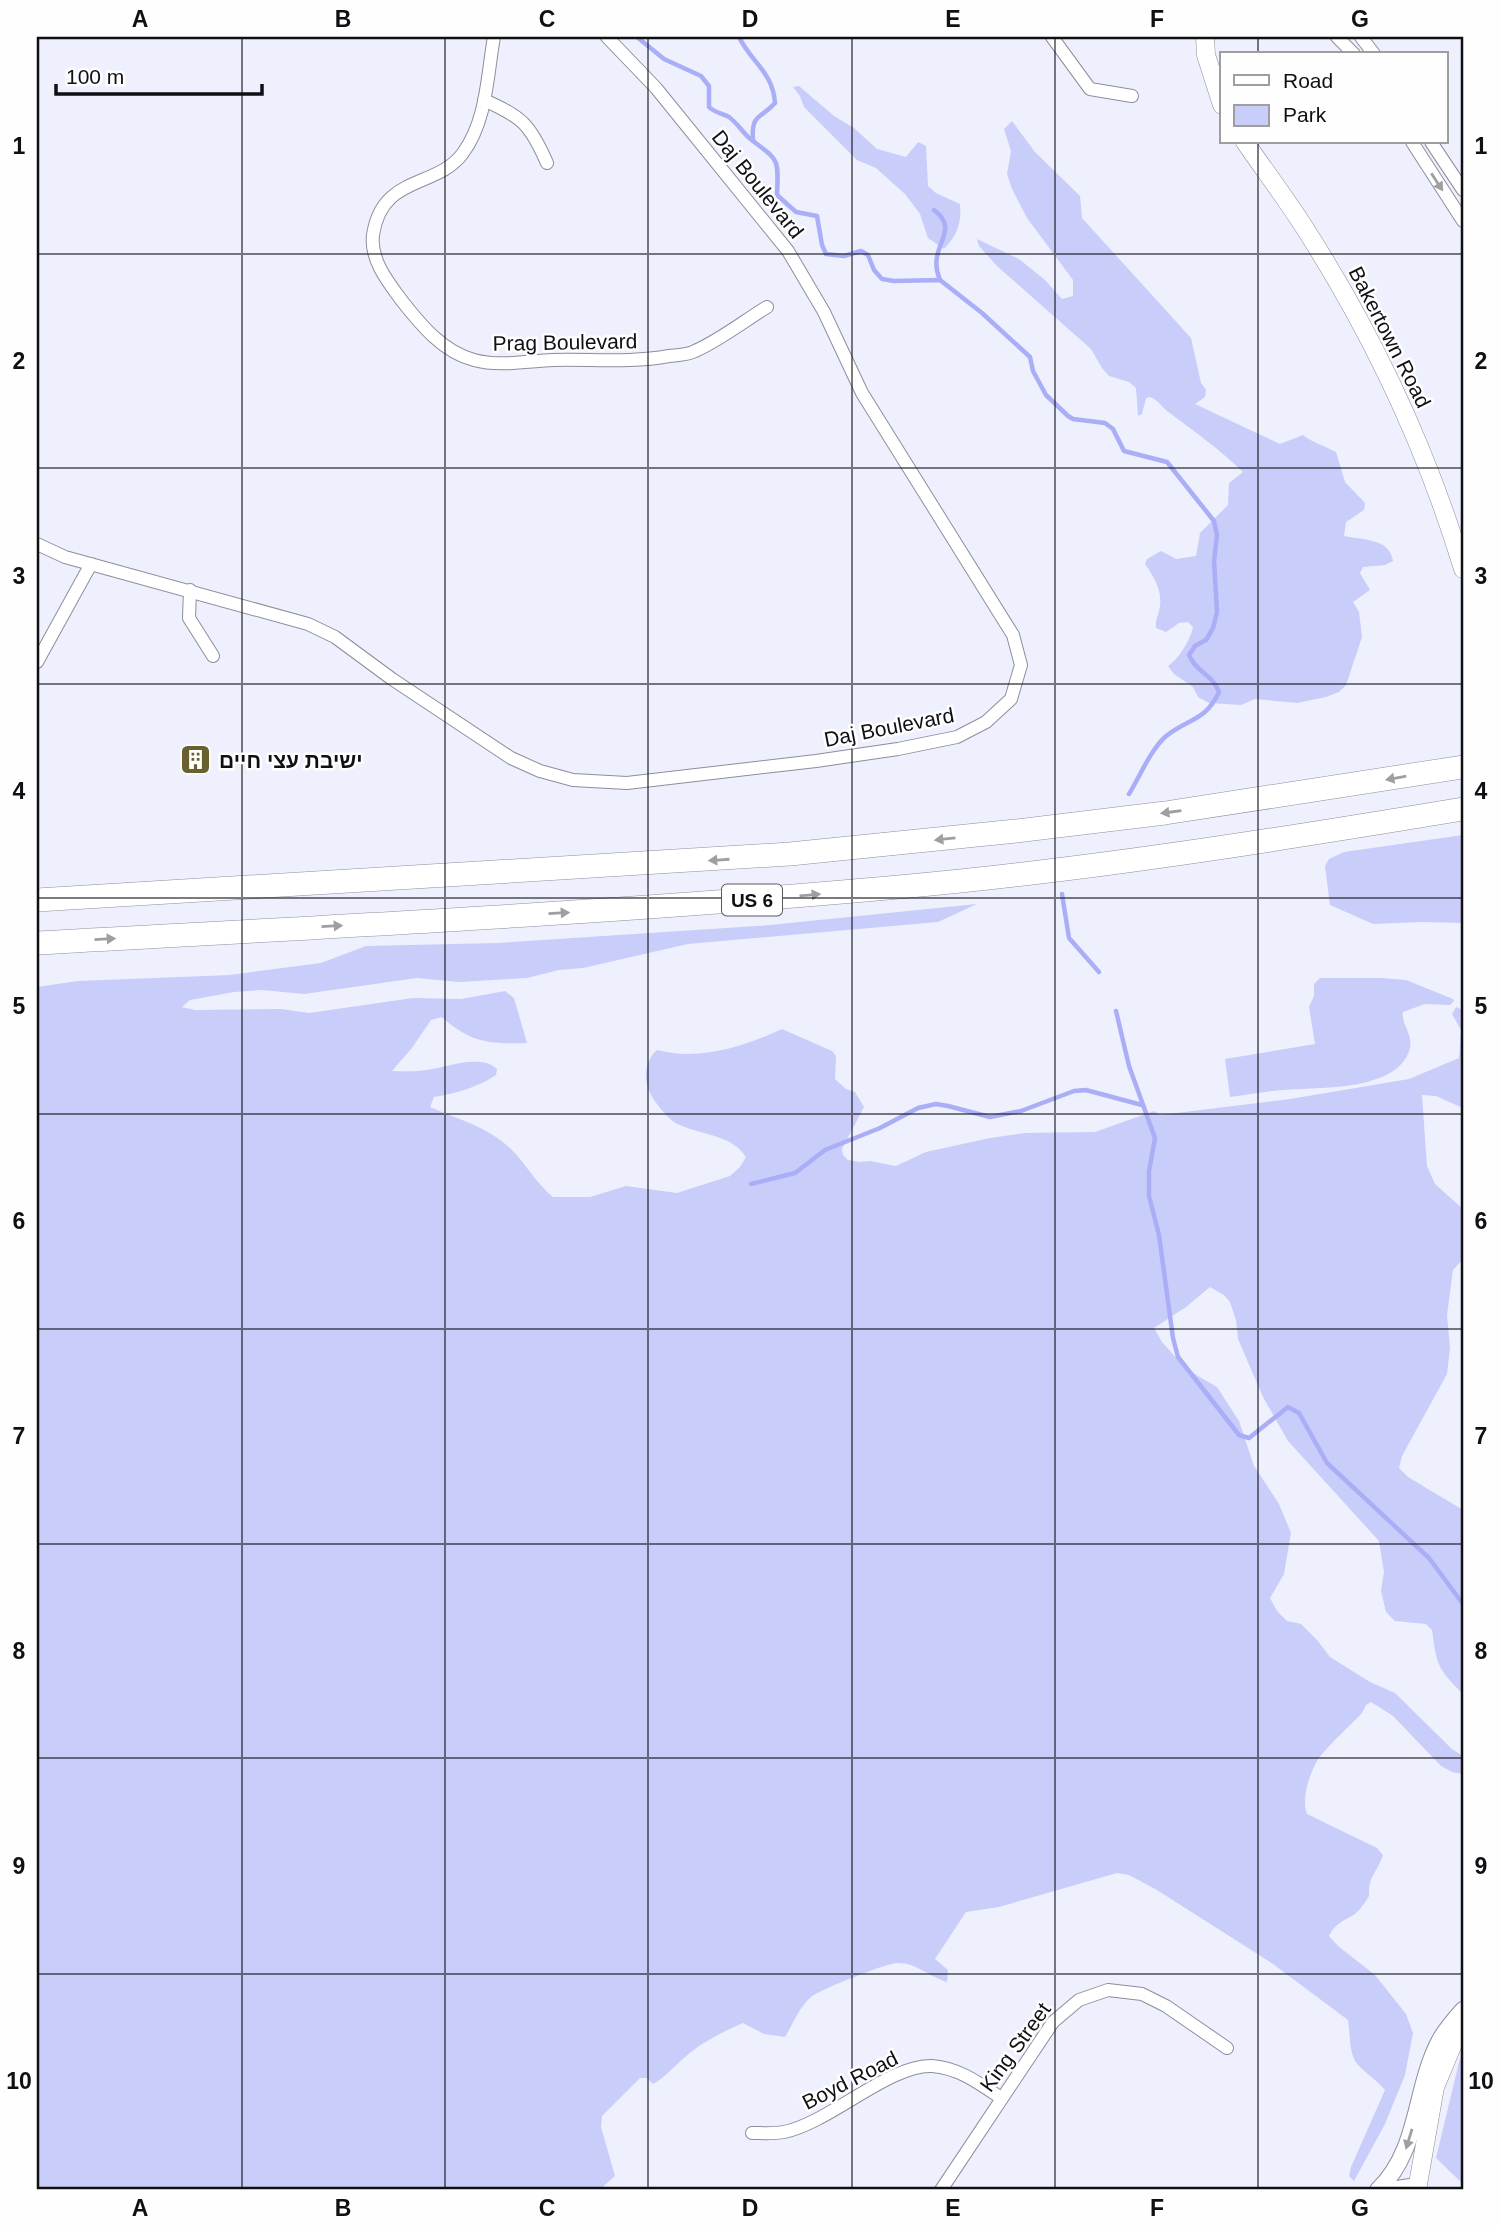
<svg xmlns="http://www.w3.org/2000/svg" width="1500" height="2227" font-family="Arial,Heebo,sans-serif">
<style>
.green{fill:#c9cdf9}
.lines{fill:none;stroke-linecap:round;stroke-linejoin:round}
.stream{stroke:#aaaef6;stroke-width:4.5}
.minor-casing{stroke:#8d8e9b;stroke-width:14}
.tertiary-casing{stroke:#8d8e9b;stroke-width:18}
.secondary-casing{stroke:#8d8e9b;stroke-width:19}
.motorway-casing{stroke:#8d8e9b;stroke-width:24}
.minor{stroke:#fff;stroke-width:12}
.tertiary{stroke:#fff;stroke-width:16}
.secondary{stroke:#fff;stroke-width:18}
.motorway{stroke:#fff;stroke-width:23}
.oneway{fill:#9f9fa1}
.grid{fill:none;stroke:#0f0f14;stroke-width:2;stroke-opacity:0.55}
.labels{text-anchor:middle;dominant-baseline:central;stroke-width:5;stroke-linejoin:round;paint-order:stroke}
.shield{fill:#fefefe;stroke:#57575a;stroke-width:2}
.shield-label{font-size:19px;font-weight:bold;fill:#0f0f14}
.street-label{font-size:21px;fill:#0f0f14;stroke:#fefefe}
.poi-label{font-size:21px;font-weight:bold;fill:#0f0f14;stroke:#fefefe;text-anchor:start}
.neatline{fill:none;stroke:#0f0f14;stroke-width:2.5}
.grid-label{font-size:23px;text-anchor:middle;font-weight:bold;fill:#0f0f14}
</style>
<rect width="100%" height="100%" fill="#eef0fe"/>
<g class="green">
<path d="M799,86L834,116L854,128L877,149L906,157L918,142L926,146L928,186L936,193L960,204C962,222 957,236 944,249L928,238L920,214L905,194L876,168L857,160L804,107L800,96L793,87Z"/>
<path d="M1012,121L1035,152L1080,196L1082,218L1191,338L1201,383L1206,390L1205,397L1195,404L1280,444L1303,435C1313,443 1325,446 1336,452L1345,482L1365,503L1364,510L1346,522L1344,536C1362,540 1390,538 1393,561L1385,565L1363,567L1360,573L1370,590L1353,602L1359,612L1362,637L1346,685L1339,692L1326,697L1297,703L1255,699L1241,705L1209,703L1198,697L1193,687L1174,674L1168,666C1178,660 1191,639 1193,627L1188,622L1179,623L1166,632L1156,628C1155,619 1159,615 1160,606C1162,590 1154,577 1145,564L1147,559L1161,551L1176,559L1196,556L1200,533L1228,505L1229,483L1243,472C1219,449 1194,431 1167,411C1161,406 1158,400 1150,397L1146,398L1142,414L1138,416L1136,388L1129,382L1109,376L1102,368L1091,349L997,266L979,246L977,239L1019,259L1045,280L1062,299L1073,296V280L1027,218L1012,189L1007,174L1011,151L1004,129Z"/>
<polygon points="1463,835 1463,923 1422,922 1373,924 1330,905 1325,866 1329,859 1344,852"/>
<path d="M977,904L938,922L688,944L583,968L559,970L527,978L459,982L417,978L304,994L262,990L234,992L190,1000L182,1007L195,1010L281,1009L309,1013L413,998L461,999L505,991L514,998L527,1043C488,1044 471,1043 442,1017L431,1020L412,1048L392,1071C403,1071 415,1072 426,1070C445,1068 481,1053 497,1069L496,1075C477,1088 456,1093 434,1097L430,1107C460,1120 489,1127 513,1151C527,1166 538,1185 553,1197H590L626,1186L677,1193L730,1176L740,1167L746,1157C732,1135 703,1135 682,1126C671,1122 664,1113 657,1104C651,1096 648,1090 646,1079C645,1068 649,1057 657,1050C700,1061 743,1047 782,1029L832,1051L836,1056L835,1079L846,1089L855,1092L864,1107L842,1149L843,1155L848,1160L860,1162L870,1161L896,1166L926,1152L990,1138L1025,1133L1095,1132L1154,1111L1160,1115L1290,1099L1409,1079L1459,1058L1461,1030L1452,1014L1456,1007L1463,1010V1108L1436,1096L1422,1095L1427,1166L1435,1184L1463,1209V1259L1453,1270L1447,1315L1450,1348L1447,1374L1402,1456L1399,1468L1408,1477L1463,1510V1694C1437,1668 1437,1666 1432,1630L1426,1624L1395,1621L1386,1612L1381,1591L1384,1572L1379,1541L1288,1441L1263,1397L1238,1339L1236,1320L1230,1302L1224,1295L1210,1287L1186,1307L1154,1328L1162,1342L1186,1369L1217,1387L1239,1421L1254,1466L1279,1504L1291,1533L1284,1574L1270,1598L1277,1611L1287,1621L1301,1624L1317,1640L1330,1657L1370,1682L1395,1693L1452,1749L1463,1756V1774L1452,1772L1441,1766L1393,1716L1371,1702L1366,1705L1362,1713C1351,1725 1324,1749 1317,1761C1309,1775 1301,1800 1307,1814L1377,1848L1383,1855C1377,1873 1368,1876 1369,1896C1365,1902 1361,1909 1355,1914C1344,1921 1335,1923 1329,1936L1338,1946L1375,1975L1406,2014L1413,2033L1405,2075L1385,2124L1354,2181L1349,2176L1351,2167L1385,2090C1377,2080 1361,2070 1355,2061C1349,2049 1350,2033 1348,2020L1273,1964L1157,1890L1129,1875L1117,1873L999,1907L966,1912L935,1959L948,1970L947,1982C930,1977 915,1962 897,1963C887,1963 819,1990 811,1997C799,2007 793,2024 785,2037L764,2034L743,2023C722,2032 702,2042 684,2058C673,2067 666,2077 653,2084L647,2078H640L602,2116L601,2127L615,2176L599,2190H37V987L78,981L230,975L259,971L321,963L366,946L498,943L770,925Z"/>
<path d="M1320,978H1381L1406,980L1453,999L1454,1001L1450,1005L1425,1004L1403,1012C1401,1024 1413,1034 1410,1048C1399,1092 1318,1087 1284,1090C1266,1091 1248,1095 1230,1097L1225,1059L1315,1044L1309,1007L1314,996V984Z"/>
<polygon points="1463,2053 1463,2184 1436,2158 1459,2062"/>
</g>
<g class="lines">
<g class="stream">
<path d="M637,37L664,59L701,76L709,86V107C715,113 722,113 729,117C736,122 742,131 748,137C778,161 779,155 777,195L796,212L817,216L822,245L826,254L844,256L861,251L868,255L874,270L882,279L894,281L940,280L982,313L1030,357L1033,371L1046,395L1068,416L1073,419L1105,423L1113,429L1124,451L1167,462L1214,521L1217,535L1214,561L1217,612L1213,628L1206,640L1195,646L1189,655C1195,671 1213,675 1219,692C1205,722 1188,718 1165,737C1150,751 1140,776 1129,794"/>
<path d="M739,37C751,62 773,72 775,103C761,119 751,113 753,140"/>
<path d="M934,210C963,232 925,246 940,280"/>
<polyline points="1062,894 1069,938 1099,972"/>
<polyline points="1116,1011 1129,1066 1155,1138 1149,1171 1149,1196 1159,1235 1173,1338 1178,1357 1239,1435 1249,1438 1288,1407 1299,1413 1327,1463 1429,1558 1463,1604"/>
<polyline points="751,1184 795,1173 825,1150 880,1128 918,1108 936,1104 948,1106 990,1117 1021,1111 1074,1091 1086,1090 1142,1105"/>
</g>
<defs>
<g id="minor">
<path d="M494,37C487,76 487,120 463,153C437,189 382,174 373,235C370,260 388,282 402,301C421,325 443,352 474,360C499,367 528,361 553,360C592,359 631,363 669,356C677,355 688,355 695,351C720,340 744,321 767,307"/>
<polyline points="1052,37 1090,89 1132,96"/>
<polyline points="1337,37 1354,54"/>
<polyline points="1361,37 1374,54"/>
<path d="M484,100C522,117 530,124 547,163"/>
<polyline points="1412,142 1463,221"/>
<polyline points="1431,142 1463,190"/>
<polyline points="37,544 65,557 308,624 335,637 392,679 511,758 540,771 573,780 627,783 816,761 898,749 957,737 986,722 1011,699 1021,665 1013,635 862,393 824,312 788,251 656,88 607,37"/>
<polyline points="190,590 189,618 213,656"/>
<polyline points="37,662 91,564"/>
<path d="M752,2133C762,2133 774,2134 784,2132C829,2123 890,2064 932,2066C959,2068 979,2083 1001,2098"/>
<polyline points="941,2190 1053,2022 1079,2000 1108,1990 1142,1994 1166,2006 1227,2048"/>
</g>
<g id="tertiary">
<path d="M1378,2190C1420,2150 1414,2088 1440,2040C1446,2029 1455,2019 1463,2010"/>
<polyline points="1391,2190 1417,2186"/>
</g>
<g id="secondary">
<polyline points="1205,37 1206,55 1222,105"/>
<path d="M1245,142C1265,171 1287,200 1306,230C1373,335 1427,450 1463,569"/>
<polyline points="1417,2190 1435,2087 1463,2020"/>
</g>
<g id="motorway">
<polyline points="37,900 790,854 1016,831 1165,813 1463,767"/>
<path d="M37,943C324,927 613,913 899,887C1088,870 1276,840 1463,809"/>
</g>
</defs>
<use href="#minor" class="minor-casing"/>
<use href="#tertiary" class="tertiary-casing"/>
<use href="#secondary" class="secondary-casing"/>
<use href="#motorway" class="motorway-casing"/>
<use href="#minor" class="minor"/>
<use href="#tertiary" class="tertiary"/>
<use href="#secondary" class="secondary"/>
<use href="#motorway" class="motorway"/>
</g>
<defs><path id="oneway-solid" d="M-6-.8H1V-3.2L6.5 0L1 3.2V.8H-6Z" transform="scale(1.75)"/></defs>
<g class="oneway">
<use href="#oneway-solid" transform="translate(1437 182) rotate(57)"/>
<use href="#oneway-solid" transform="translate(1396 778) rotate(170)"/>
<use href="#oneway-solid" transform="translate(1171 812) rotate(172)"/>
<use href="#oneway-solid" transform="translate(945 839) rotate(174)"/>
<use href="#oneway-solid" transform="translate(719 860) rotate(176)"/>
<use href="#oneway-solid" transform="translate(810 895) rotate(-5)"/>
<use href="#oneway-solid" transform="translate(559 913) rotate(-3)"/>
<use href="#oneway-solid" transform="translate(332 926) rotate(-3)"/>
<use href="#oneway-solid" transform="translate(105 939) rotate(-3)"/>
<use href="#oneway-solid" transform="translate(1409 2139) rotate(107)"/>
</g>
<path class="grid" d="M242,37V2190M445,37V2190M648,37V2190M852,37V2190M1055,37V2190M1258,37V54M1258,142V2190M37,254H1463M37,468H1463M37,684H1463M37,898H1463M37,1114H1463M37,1329H1463M37,1544H1463M37,1758H1463M37,1974H1463"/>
<defs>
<symbol id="building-square" viewBox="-11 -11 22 22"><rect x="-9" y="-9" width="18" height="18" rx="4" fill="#68602d" stroke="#fefefe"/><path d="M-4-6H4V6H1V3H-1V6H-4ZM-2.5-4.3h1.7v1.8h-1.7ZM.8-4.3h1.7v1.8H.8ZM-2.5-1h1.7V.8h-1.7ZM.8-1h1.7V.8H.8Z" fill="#fff"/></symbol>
</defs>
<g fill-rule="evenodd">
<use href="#building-square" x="178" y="742" width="35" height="35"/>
</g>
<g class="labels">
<rect class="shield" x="722" y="884.5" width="60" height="31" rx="5"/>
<g class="shield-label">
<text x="752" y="900">US 6</text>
</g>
<g class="street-label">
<text transform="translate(758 184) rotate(51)">Daj Boulevard</text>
<text transform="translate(1390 337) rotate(63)">Bakertown Road</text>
<text transform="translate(565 342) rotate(-1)">Prag Boulevard</text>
<text transform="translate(889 727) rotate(-11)">Daj Boulevard</text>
<text transform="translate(1015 2047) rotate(-54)">King Street</text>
<text transform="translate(850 2080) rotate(-27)">Boyd Road</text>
</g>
<g class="poi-label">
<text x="219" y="760">ישיבת עצי חיים</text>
</g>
</g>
<rect width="1500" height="2227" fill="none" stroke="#fefefe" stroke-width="77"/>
<rect x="1220" y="52" width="228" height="91" fill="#fefefe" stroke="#9e9ea0" stroke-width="2"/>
<rect x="1234" y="75" width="35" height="10" fill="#ffffff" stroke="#9e9ea0" stroke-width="2"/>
<text x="1283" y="88" font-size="21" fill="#0f0f14">Road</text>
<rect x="1234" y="105" width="35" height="21" fill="#c9cdf9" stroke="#9e9ea0" stroke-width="2"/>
<text x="1283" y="122" font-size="21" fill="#0f0f14">Park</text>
<path d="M56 84v10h206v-10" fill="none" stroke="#0f0f14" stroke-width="3.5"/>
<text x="66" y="84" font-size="21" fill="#0f0f14" stroke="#fefefe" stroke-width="5" paint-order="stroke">100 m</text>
<rect x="38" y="38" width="1424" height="2150" class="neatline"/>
<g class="grid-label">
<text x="140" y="27">A</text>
<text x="343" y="27">B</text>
<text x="547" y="27">C</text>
<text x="750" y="27">D</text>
<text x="953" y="27">E</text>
<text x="1157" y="27">F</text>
<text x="1360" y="27">G</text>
<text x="19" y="154">1</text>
<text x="1481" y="154">1</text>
<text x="19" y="369">2</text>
<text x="1481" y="369">2</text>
<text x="19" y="584">3</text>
<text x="1481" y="584">3</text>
<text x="19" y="799">4</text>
<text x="1481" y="799">4</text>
<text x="19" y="1014">5</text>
<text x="1481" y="1014">5</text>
<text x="19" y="1229">6</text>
<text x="1481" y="1229">6</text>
<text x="19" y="1444">7</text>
<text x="1481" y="1444">7</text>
<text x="19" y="1659">8</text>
<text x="1481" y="1659">8</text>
<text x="19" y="1874">9</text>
<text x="1481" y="1874">9</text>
<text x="19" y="2089">10</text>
<text x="1481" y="2089">10</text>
<text x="140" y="2216">A</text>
<text x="343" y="2216">B</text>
<text x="547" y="2216">C</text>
<text x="750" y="2216">D</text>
<text x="953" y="2216">E</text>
<text x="1157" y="2216">F</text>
<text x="1360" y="2216">G</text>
</g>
</svg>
